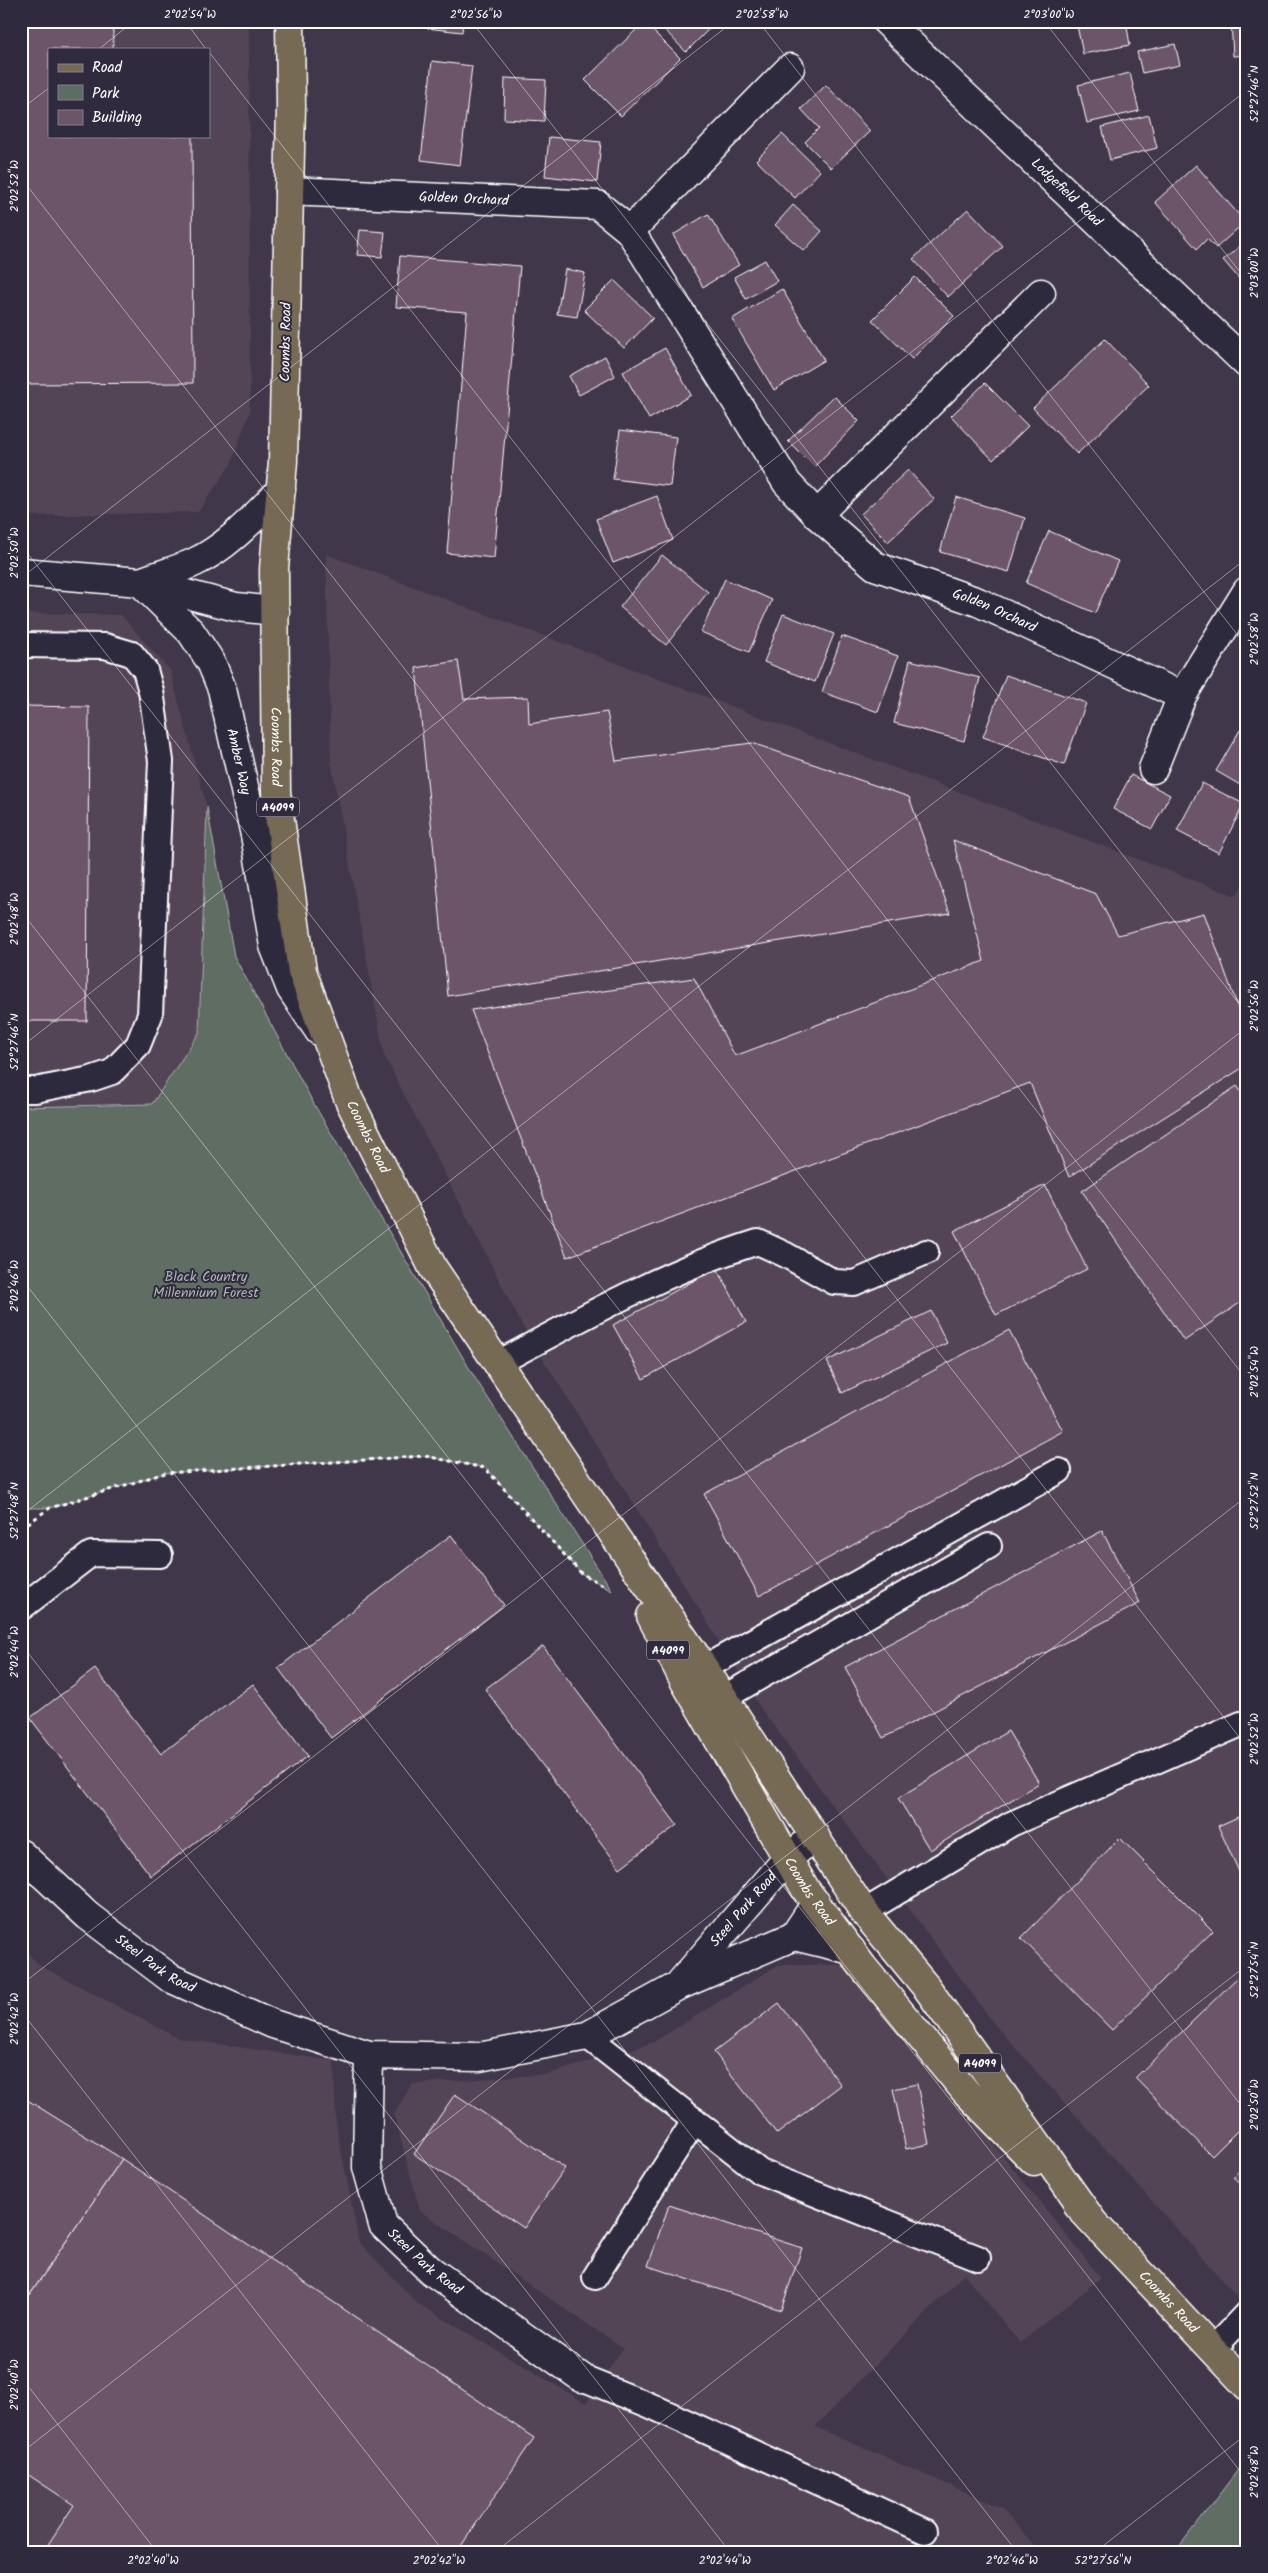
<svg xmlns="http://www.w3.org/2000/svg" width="1268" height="2573" font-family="Kalam,sans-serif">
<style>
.built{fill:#524456;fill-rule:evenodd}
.green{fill:#5e6d63;stroke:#aeb6b1}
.building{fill:#6c5567;stroke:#fff}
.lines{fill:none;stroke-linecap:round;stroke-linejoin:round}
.service-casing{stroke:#fff;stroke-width:28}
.minor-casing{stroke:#fff;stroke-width:31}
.tertiary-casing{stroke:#fff;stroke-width:31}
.primary-casing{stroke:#fff;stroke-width:31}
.path{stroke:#fff;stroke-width:3;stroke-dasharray:4 4;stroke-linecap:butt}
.service{stroke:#2f2a3d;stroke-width:24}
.minor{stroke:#2f2a3d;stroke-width:28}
.tertiary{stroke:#2f2a3d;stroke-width:28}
.primary{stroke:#766a55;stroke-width:28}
.ticks{fill:none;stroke:#fff;stroke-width:1;stroke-opacity:0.45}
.labels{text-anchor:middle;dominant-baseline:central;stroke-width:4;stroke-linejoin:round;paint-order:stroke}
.shield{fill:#2f2a3d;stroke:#c1bfc5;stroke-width:1}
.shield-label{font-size:12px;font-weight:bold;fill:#fff}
.street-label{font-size:14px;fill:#fff;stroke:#2f2a3d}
.park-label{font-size:14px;fill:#aeb6b1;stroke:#2f2a3d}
.neatline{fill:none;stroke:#fff;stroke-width:2}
.ticks-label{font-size:12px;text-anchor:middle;fill:#fff}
</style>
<rect width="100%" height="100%" fill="#41374a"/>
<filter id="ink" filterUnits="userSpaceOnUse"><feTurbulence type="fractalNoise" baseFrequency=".02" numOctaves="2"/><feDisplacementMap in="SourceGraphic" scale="10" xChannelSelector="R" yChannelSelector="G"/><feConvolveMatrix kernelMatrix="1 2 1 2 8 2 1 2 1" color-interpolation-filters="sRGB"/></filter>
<g filter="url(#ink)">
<g class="built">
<path d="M21,21H249L250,411L231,464L198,512L21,516ZM49,49H209V136H49Z"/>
<polygon points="326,554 1236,896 1247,878 1247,2308 995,2025 762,1710 523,1327 384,1055 331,762"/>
<polygon points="21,613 121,615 170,670 207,807 199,1033 152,1104 21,1107"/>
<polygon points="21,1945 39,1965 178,2038 334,2061 336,2124 359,2242 417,2303 586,2403 623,2348 420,2211 394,2114 412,2084 548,2074 652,2043 778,1965 850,1965 1101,2278 1020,2343 964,2274 815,2427 1002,2508 1040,2552 21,2552"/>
</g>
<g class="green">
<polygon points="207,807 234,956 315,1106 475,1378 612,1590 582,1574 486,1468 425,1456 165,1473 50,1508 21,1508 21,1107 152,1104 199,1033"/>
<polygon points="1247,2458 1247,2552 1175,2552"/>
</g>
<g class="building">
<polygon points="21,21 113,21 113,49 49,49 49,136 192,136 193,383 21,384"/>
<polygon points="426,21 463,21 462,32 426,28"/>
<polygon points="656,21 717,21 686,52"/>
<polygon points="1076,21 1126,21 1130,45 1083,54"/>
<polygon points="1231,21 1247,21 1247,55 1233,56"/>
<polygon points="644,22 680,58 621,116 585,80"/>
<polygon points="1175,44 1180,65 1142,73 1137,52"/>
<polygon points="432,61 472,66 460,165 421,160"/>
<polygon points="1130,73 1139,111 1087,123 1078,85"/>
<polygon points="505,78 546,80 544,121 504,119"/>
<polygon points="826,85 870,131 831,168 805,142 819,128 801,109"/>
<polygon points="1149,115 1157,148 1110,160 1102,127"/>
<polygon points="782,134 820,171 795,198 756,160"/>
<polygon points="549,137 601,142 597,182 545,176"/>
<polygon points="1196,165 1245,222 1216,248 1207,239 1197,249 1155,202"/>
<polygon points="793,205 822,231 804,251 775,225"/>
<polygon points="968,209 1003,246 948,297 913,259"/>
<polygon points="708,214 739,265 703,287 673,235"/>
<polygon points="360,230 385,232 382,257 357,255"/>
<polygon points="1247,241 1247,288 1223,260"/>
<polygon points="400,256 520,266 494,558 447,553 467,312 396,307"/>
<polygon points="765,260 777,281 746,299 734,277"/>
<polygon points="565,269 585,273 577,317 557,314"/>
<polygon points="915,277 954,316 912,359 872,320"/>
<polygon points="614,280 653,318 624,348 584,310"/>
<polygon points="782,289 824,360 774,390 732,319"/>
<polygon points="1105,339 1149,385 1077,454 1033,408"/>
<polygon points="665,348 691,395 649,419 623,372"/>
<polygon points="605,356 615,376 579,395 569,376"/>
<polygon points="985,383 1028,426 993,460 951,416"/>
<polygon points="834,396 859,421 814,467 788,441"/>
<polygon points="620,430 676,437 670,486 613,479"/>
<polygon points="908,470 934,499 888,542 861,514"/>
<polygon points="657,496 673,540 613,563 596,519"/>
<polygon points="956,497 1025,518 1009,572 940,552"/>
<polygon points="1049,531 1118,561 1095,613 1026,583"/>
<polygon points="662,555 708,592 666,645 620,607"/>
<polygon points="725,579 772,600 749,652 701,632"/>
<polygon points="783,614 834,634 815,682 764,662"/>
<polygon points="842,636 898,656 878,712 822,692"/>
<polygon points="910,660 980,678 964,741 894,723"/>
<polygon points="458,661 464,699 528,697 529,724 607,712 616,761 752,743 909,797 950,913 448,996 416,668"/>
<polygon points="1006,675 1086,703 1064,765 983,737"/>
<polygon points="21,706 89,707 87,1021 25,1021 25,1077 21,1077"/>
<polygon points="1240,730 1247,734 1247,789 1216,771"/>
<polygon points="1131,775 1170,795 1152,829 1113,809"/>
<polygon points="1202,783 1244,804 1219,853 1177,831"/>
<polygon points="953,840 1096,894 1118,935 1204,913 1247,1033 1247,1065 1069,1177 1030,1083 567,1257 471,1010 694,978 735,1056 984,961"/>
<polygon points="1237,1086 1247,1100 1247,1298 1184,1341 1082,1191"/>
<polygon points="1045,1185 1087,1269 996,1315 954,1231"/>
<polygon points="717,1268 746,1322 643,1379 613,1325"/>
<polygon points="931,1311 947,1343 842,1393 827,1361"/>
<polygon points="1009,1330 1063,1431 759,1596 704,1494"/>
<polygon points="1102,1531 1140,1603 883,1738 845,1667"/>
<polygon points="451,1535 504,1605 331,1738 278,1668"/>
<polygon points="543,1646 677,1825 620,1868 485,1689"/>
<polygon points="95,1669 161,1754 253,1684 308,1756 151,1876 30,1718"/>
<polygon points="1008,1731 1039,1783 930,1850 898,1798"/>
<polygon points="1247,1813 1247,1889 1218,1826"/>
<polygon points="1120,1838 1213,1931 1112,2030 1021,1938"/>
<polygon points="1247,1968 1247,2121 1212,2156 1135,2078"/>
<polygon points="779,2003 841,2085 777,2134 714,2052"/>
<polygon points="917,2084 929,2144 906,2149 893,2089"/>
<polygon points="455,2094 565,2168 524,2228 414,2154"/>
<polygon points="21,2096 122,2159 21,2308"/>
<polygon points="122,2159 534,2438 457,2552 43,2552 74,2505 21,2470 21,2308"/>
<polygon points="1247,2162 1247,2190 1233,2177"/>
<polygon points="669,2205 802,2248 781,2310 648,2266"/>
<polygon points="603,2548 620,2552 602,2552"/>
</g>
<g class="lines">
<defs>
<g id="service">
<polyline points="21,645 105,646 132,654 145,670 151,691 161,761 150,1015 138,1045 112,1072 91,1079 35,1090 21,1090"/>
<path d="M498,1363C582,1318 667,1270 758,1242L786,1255L834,1282L854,1283L926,1252"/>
<polyline points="21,1608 91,1554 160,1555"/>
<polyline points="704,1668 1059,1471"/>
<polyline points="719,1714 718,1711 723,1698 989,1546"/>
<polyline points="864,1912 1011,1824 1241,1724"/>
<polyline points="587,2036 760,2172 978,2258"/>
<polyline points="595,2277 695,2120"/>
<polyline points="1212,2350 1247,2313"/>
<polyline points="582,2378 649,2405 925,2531"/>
</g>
<g id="minor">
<path id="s1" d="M289,191L598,205L630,231L787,483L817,515L875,566L978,602L1182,696"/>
<polyline points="630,231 790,68"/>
<polyline points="817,515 1041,293"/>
<polyline points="21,572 140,582 236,607 275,611"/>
<path id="s2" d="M140,582L191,632L211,662L222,689L255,835L274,946L291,989L319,1031"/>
<path d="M140,582C158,575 178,570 195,562C229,546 255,516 281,490"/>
<polyline points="1153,769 1182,696 1247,591"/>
<path id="s3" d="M21,1854L88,1916L170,1978L273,2024L369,2055L479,2057L587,2036L676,1987L794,1936L816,1903"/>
<polyline points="794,1936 851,1950"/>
<path id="s4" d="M681,1982L787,1859L815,1836"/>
<path id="s5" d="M369,2055L367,2167L383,2225L430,2270L582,2378"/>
</g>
<g id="tertiary">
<path id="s6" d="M886,21L1247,364"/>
</g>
<g id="primary">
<path id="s7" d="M290,21L291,107L283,461L274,569L276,792L302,971L349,1100L433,1268L704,1668L864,1912L927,1988L1091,2219"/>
<path id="s8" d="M651,1616L685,1682L806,1890L863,1967L966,2092L1034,2161"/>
<path id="s9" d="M1078,2206L1247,2386"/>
</g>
</defs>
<use href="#service" class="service-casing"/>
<use href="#minor" class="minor-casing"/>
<use href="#tertiary" class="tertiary-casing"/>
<use href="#primary" class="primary-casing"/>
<polyline class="path" points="21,1528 50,1508 165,1473 425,1456 485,1468 582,1574 605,1586"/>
<use href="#service" class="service"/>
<use href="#minor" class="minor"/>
<use href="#tertiary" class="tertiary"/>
<use href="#primary" class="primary"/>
</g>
</g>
<path class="ticks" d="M185,21L206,49M471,21L1247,1014M758,21L1247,647M1044,21L1247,281M99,49L134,21M209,52L1247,1380M21,109L49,88M21,178L1247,1747M21,545L1247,2113M21,578L734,21M21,911L1247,2480M21,1047L1247,90M21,1278L1017,2552M21,1516L1247,558M21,1644L730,2552M21,1985L1247,1027M21,2011L444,2552M21,2377L157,2552M21,2453L1247,1496M495,2552L1247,1965M1095,2552L1247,2434"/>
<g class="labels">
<g class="shield">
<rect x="257" y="797.5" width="42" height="19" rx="4"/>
<rect x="647" y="1640.5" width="42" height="19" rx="4"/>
<rect x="959" y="2053.5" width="42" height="19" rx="4"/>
</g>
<g class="shield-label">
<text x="278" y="807">A4099</text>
<text x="668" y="1650">A4099</text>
<text x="980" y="2063">A4099</text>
</g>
<g class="street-label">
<text stroke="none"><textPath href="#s6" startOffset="249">Lodgefield Road</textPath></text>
<text stroke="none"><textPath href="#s1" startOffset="175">Golden Orchard</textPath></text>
<text transform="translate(286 342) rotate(-89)">Coombs Road</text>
<text stroke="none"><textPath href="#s1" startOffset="896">Golden Orchard</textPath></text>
<text stroke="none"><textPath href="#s7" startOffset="726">Coombs Road</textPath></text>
<text stroke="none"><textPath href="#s2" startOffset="211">Amber Way</textPath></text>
<text stroke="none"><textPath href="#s7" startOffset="1131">Coombs Road</textPath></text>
<text stroke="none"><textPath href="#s8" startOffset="318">Coombs Road</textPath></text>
<text stroke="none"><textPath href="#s4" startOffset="96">Steel Park Road</textPath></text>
<text stroke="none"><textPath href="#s3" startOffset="174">Steel Park Road</textPath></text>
<text stroke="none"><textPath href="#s5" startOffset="228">Steel Park Road</textPath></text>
<text stroke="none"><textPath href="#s9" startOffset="132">Coombs Road</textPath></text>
</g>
<g class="park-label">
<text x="206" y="1277">Black Country<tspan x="206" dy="16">Millennium Forest</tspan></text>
</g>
</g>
<rect width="1268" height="2573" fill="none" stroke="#2f2a3d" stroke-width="55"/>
<rect x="48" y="48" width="162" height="90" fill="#2f2a3d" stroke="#827f8b"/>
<rect x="58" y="64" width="25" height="8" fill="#766a55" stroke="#827f8b"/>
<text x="92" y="72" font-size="15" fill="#ffffff">Road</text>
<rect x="58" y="85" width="25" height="15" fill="#5e6d63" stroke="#827f8b"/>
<text x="92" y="98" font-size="15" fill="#ffffff">Park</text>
<rect x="58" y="110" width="25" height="15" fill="#6c5567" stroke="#827f8b"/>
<text x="92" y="122" font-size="15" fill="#ffffff">Building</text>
<rect x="28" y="28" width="1212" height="2518" class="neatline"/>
<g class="ticks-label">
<text x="190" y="18">2°02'54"W</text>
<text x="476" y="18">2°02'56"W</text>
<text x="762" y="18">2°02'58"W</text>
<text x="1049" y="18">2°03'00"W</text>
<text transform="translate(1254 94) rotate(-90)" y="4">52°27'46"N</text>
<text transform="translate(14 186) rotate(-90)" y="4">2°02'52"W</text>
<text transform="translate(1254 273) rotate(-90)" y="4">2°03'00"W</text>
<text transform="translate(14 553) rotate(-90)" y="4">2°02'50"W</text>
<text transform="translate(1254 639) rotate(-90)" y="4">2°02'58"W</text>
<text transform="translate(14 919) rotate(-90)" y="4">2°02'48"W</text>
<text transform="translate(1254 1006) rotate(-90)" y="4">2°02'56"W</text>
<text transform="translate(14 1042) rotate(-90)" y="4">52°27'46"N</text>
<text transform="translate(14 1286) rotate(-90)" y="4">2°02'46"W</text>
<text transform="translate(1254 1372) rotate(-90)" y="4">2°02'54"W</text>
<text transform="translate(1254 1501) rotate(-90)" y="4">52°27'52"N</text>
<text transform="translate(14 1511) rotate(-90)" y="4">52°27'48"N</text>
<text transform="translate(14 1652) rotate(-90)" y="4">2°02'44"W</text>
<text transform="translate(1254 1739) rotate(-90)" y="4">2°02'52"W</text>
<text transform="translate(1254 1970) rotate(-90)" y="4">52°27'54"N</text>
<text transform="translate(14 2019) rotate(-90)" y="4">2°02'42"W</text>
<text transform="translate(1254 2105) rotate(-90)" y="4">2°02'50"W</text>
<text transform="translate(14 2385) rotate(-90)" y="4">2°02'40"W</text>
<text transform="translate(1254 2472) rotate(-90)" y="4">2°02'48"W</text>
<text x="153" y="2564">2°02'40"W</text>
<text x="439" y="2564">2°02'42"W</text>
<text x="725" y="2564">2°02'44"W</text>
<text x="1012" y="2564">2°02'46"W</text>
<text x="1103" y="2564">52°27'56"N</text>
</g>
</svg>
